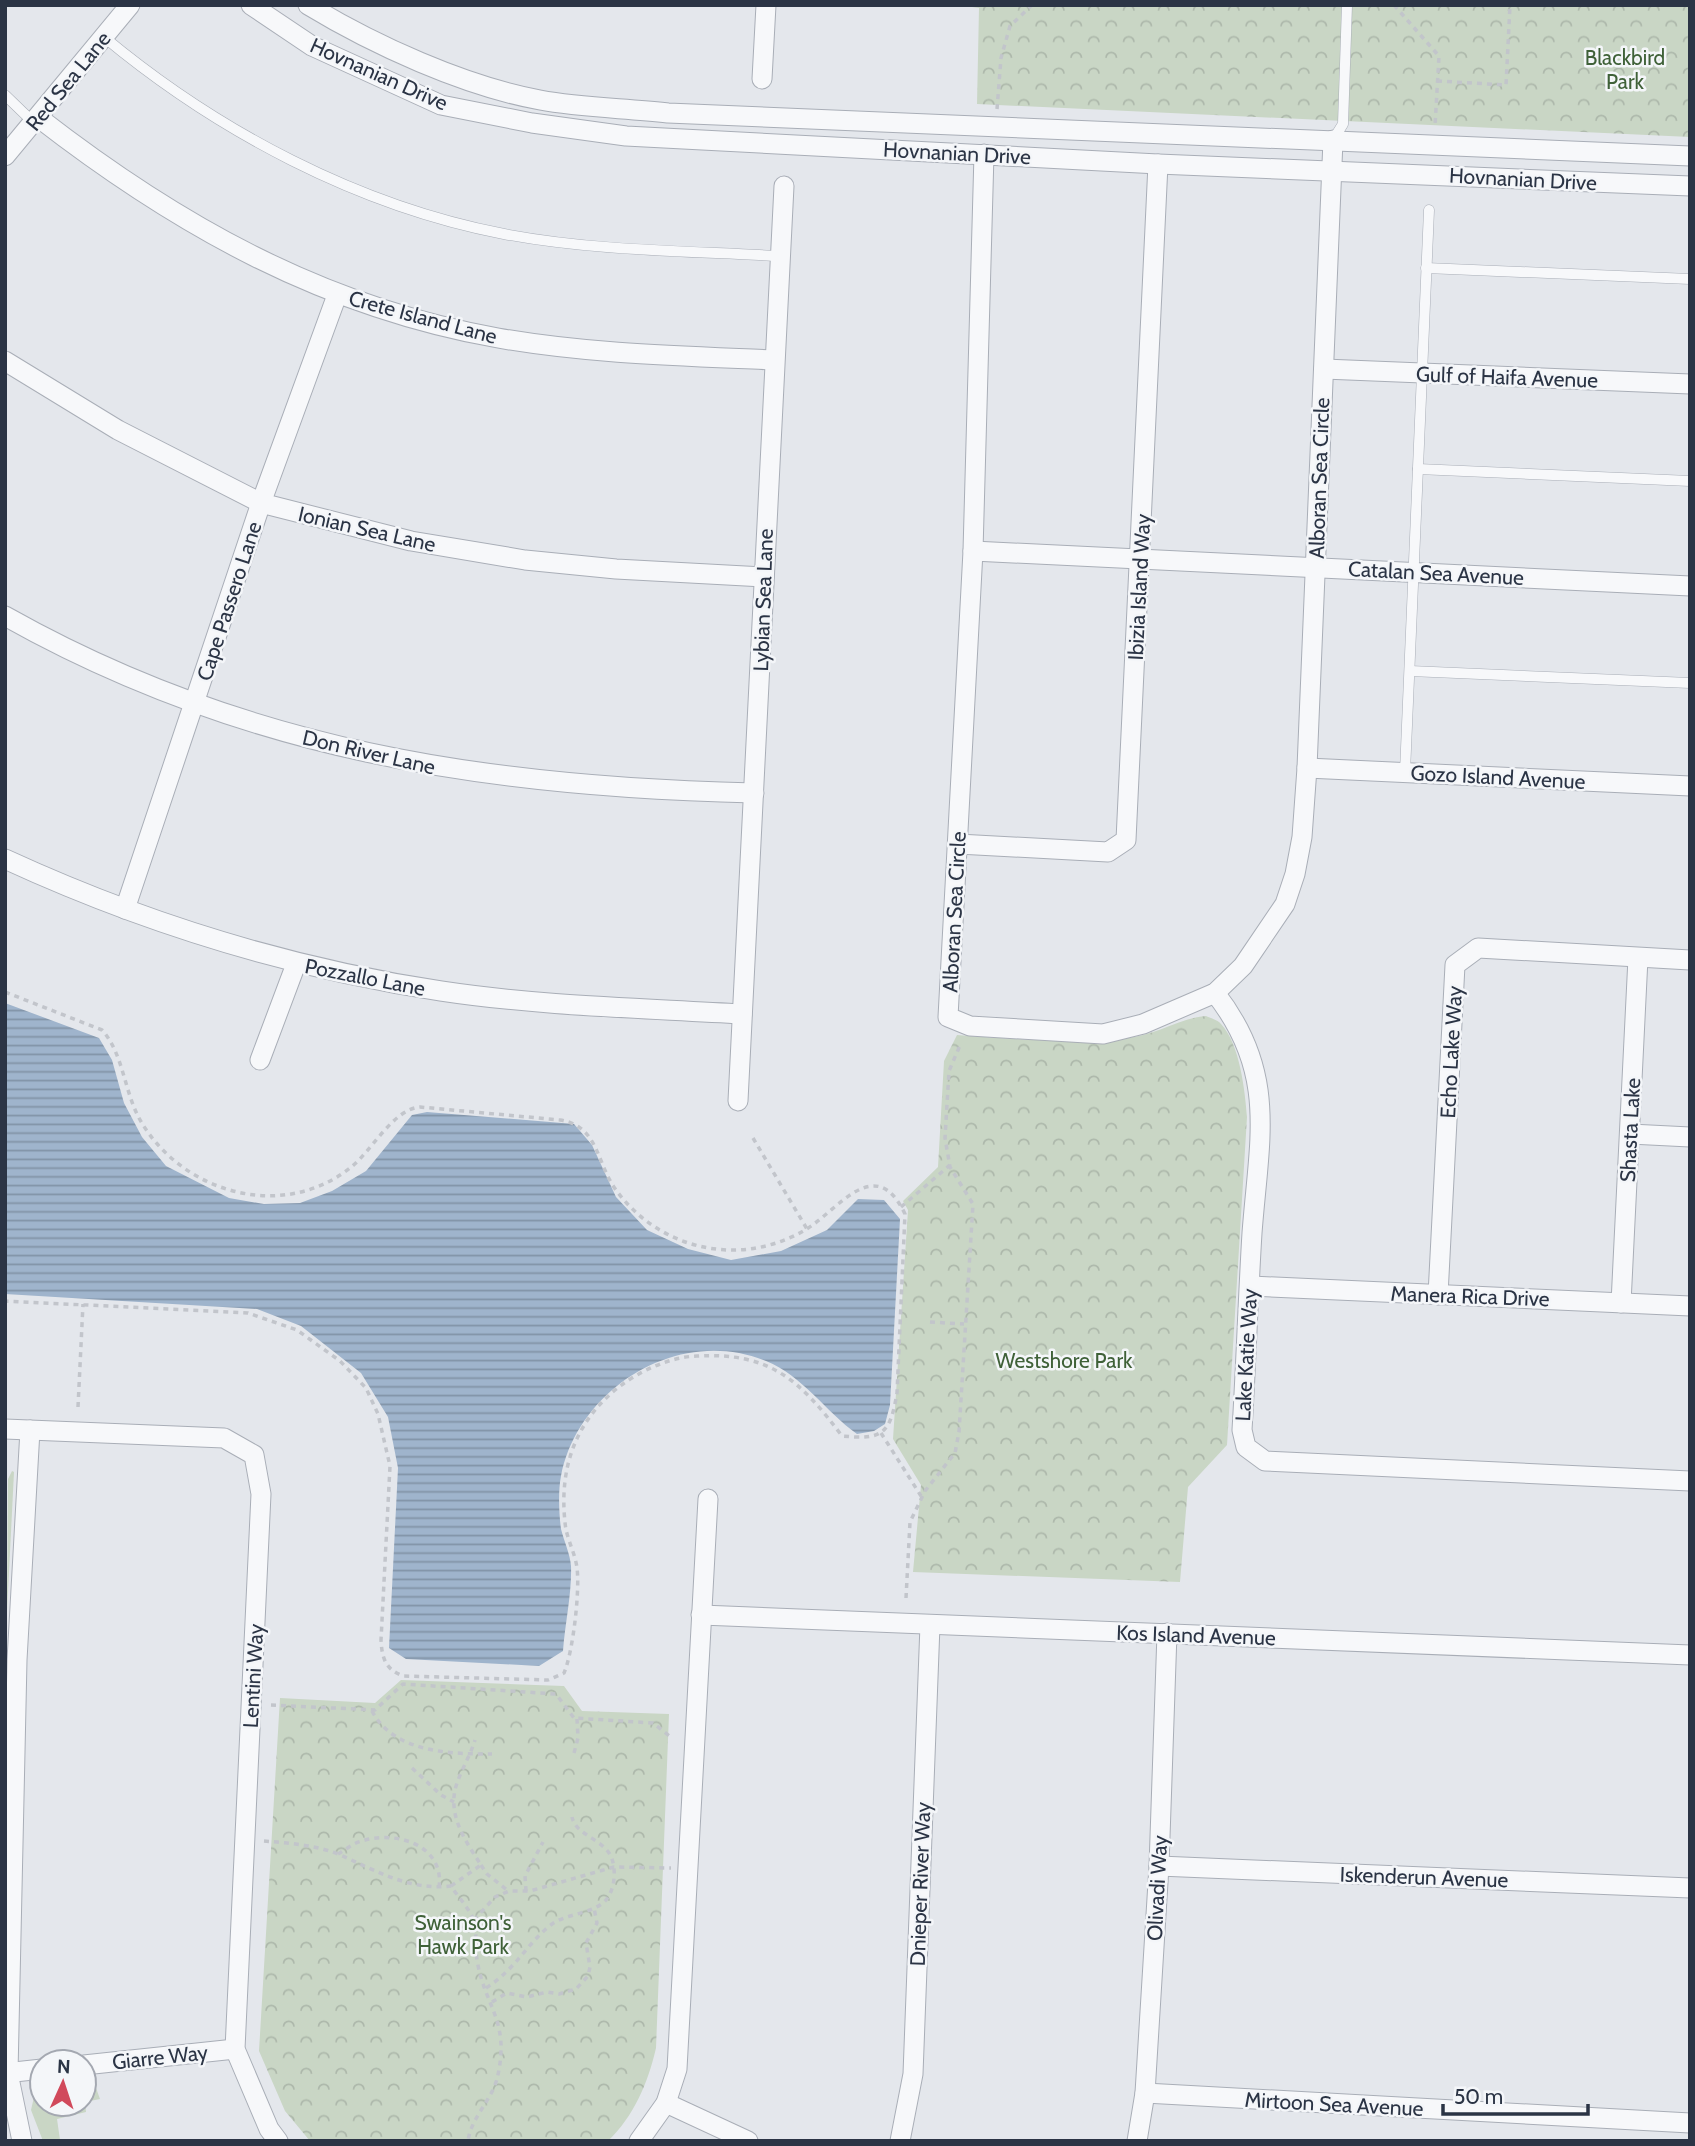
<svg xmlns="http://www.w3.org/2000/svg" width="1695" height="2146" font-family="Cabin,sans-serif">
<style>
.green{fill:#c9d6c5}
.park{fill:url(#park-crowns)}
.water{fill:url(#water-rules)}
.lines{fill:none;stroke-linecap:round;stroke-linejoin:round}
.service-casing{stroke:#a9aeb7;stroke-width:11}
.minor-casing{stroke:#a9aeb7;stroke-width:21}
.path{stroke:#c2c5cb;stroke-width:3.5;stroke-dasharray:5 5;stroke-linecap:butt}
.service{stroke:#f7f8fa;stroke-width:10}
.minor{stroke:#f7f8fa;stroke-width:19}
.labels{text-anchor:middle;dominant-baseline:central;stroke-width:5;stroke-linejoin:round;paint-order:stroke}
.park-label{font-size:21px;fill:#3f6138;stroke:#f4f6f9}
.street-label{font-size:21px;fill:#2b3445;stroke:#f4f6f9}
</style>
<defs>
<pattern id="park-crowns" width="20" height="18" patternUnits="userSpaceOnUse" patternTransform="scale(1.75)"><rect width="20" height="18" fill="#c9d6c5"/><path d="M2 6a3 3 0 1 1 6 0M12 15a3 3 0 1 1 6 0" fill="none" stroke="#adb8ab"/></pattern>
<pattern id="water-rules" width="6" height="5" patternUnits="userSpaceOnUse" patternTransform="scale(1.75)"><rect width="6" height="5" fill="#9fb4cc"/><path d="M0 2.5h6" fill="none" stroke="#8293a7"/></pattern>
</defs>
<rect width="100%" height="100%" fill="#e4e7ec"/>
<g class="green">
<polygon points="12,1471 14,1472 7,1612 8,1479"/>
<polygon points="96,2088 100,2099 85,2102 86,2112 57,2119 60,2140 43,2141 31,2110 34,2097 42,2089 42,2104 84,2104 84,2089"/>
</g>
<g class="park">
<polygon points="958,5 1690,5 1690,137 977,104 979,8"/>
<path d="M1206,1016C1210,1018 1218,1020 1221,1024C1240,1044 1245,1091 1247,1117L1227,1445L1188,1487L1180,1582L913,1572L921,1485L893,1439L908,1210L903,1201L938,1167L944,1061L957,1035C1016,1039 1076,1045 1134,1037C1159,1033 1181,1018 1206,1016Z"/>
<path d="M401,1680L564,1686L582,1711L669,1714L656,2048C648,2083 634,2116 608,2141H310L285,2111L259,2051L280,1698L375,1703Z"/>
</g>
<path class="water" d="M5,1003L99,1038L112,1060L124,1103L142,1137L166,1166L229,1198L264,1204L300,1203L332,1191L366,1171L412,1115L427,1112L574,1124L592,1145L616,1197L647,1230L688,1249L731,1260L781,1251L827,1230L858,1199L884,1200L900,1219L890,1405L885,1424L874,1431L857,1434C825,1411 803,1376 766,1361C679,1325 578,1388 561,1476C558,1491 559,1514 561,1529C564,1541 570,1554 571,1566C572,1593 565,1623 563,1651L539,1666L406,1659L389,1648L398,1468L388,1417L361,1373L301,1326L257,1309L5,1294Z"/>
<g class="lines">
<defs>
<g id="service">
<path d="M104,37C217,131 358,206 504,234C594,251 687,251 779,256"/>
<polyline points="5,95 34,123"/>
<polyline points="1333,140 1343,124 1347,5"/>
<polyline points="1426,268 1690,279"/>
<polyline points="1418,469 1690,481"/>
<polyline points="1410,671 1690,683"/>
<polyline points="1405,772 1429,210"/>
</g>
<g id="minor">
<polyline points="251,5 312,46 441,105 532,123 626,136 1158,164 1690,186"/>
<path d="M308,5C374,45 464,86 540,100C582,108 626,108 668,113L1690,156"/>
<polyline points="762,79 766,5"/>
<path d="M39,118C177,225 323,307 498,338C589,354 681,356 773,360"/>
<polyline points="984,154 973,551 948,1017 970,1026 1103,1034 1143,1024 1215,993 1243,966 1285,904 1295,874 1302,837 1307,768 1333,140"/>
<polyline points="5,156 130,5"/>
<polyline points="5,361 118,430 261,503 411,541 525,560 616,569 764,577"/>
<polyline points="1324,369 1690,384"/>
<polyline points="973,551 1690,586"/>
<path d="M5,616C243,750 486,787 754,793"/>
<polyline points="1307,768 1690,786"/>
<polyline points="958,844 1108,852 1126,840 1158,164"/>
<path d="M5,859C144,923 290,968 441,991C540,1006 642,1008 742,1014"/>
<polyline points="125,909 261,503 337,295"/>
<path d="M1215,993C1278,1073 1259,1139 1252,1233C1248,1298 1246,1365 1242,1430L1246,1447L1265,1461L1690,1481"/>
<polyline points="260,1060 296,964"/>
<polyline points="738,1101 784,186"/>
<polyline points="1630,1134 1690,1137"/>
<polyline points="1251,1286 1690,1306"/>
<polyline points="1438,1295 1455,965 1478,948 1690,960"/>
<polyline points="1621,1303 1638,958"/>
<polyline points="5,1429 224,1438 254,1455 261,1494 235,2049 269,2129 278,2141"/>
<polyline points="701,1615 1690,1655"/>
<polyline points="1159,1866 1690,1888"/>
<polyline points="84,2065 235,2049"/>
<polyline points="5,2073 42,2069"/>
<polyline points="1145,2093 1690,2123"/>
<polyline points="666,2103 748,2141"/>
<polyline points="22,2141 8,2073 17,1660 30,1430"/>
<polyline points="639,2141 666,2103 677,2069 708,1499"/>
<polyline points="900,2141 913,2074 930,1625"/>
<polyline points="1137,2141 1145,2093 1159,1866 1167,1633"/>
</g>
</defs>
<use href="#service" class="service-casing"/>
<use href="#minor" class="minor-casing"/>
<g class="path">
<polyline points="1394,5 1439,56 1435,126"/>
<polyline points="1437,81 1506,85 1510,5"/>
<polyline points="997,109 1001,58 1010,26 1032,5"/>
<path d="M5,992L102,1030C123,1053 124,1090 139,1118C179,1191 280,1223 350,1168C372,1151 393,1109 420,1107L560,1120C599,1126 596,1163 616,1190C642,1226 684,1249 729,1250C755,1251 783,1243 805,1230C838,1211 875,1151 905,1214L897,1393C890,1434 883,1440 842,1436C800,1380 770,1352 697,1356C670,1357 642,1370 620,1386C576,1420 559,1467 565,1522C566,1538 575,1552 577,1568C580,1591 573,1652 564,1673L548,1680L403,1676C385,1669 382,1658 381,1640L390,1466L378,1414L366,1388L340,1361L297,1330L248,1313L5,1301"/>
<polyline points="753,1138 807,1229"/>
<polyline points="901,1207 950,1165"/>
<polyline points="930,1322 964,1324"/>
<polyline points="78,1407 83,1304"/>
<polyline points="881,1433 921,1496"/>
<polyline points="906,1598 910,1522 925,1491 955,1453 959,1432 973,1204 950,1167 945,1138 949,1071 961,1043"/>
<polyline points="271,1705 375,1710 403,1684 556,1694 574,1718 653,1723 672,1738"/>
<path d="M372,1711C394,1753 451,1754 492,1754"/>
<polyline points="574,1753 578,1738 577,1719"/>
<polyline points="412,1768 441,1795 454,1802"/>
<path d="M264,1841C289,1843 315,1845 338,1854C375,1870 409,1891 451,1886C458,1897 471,1910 474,1922C477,1934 475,1947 477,1960C485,2008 511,2021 497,2079C491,2101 471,2118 468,2141"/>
<path d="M338,1854C345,1850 353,1843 362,1841C396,1830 445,1845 439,1888"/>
<polyline points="481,1865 487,1874 507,1890"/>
<path d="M451,1886L481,1865C467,1843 449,1819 455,1790C459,1773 470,1757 475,1740"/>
<polyline points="526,1891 525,1876 543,1842"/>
<polyline points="474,1920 495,1897 509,1891 530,1891 614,1867 671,1868"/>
<path d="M486,1988C516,1969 528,1942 552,1924C568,1913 593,1914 606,1900C615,1889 616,1871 612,1859C605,1839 576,1836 572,1817"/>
<polyline points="492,2002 507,1993 527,1997 547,1992 559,1994 576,1989 588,1976 590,1967 586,1943 597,1923 594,1908"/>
</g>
<use href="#service" class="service"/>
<use href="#minor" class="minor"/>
</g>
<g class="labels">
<g class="park-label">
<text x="1625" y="57">Blackbird<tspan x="1625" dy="24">Park</tspan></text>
<text x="1064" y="1360">Westshore Park</text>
<text x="463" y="1922">Swainson's<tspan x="463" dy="24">Hawk Park</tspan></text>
</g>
<g class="street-label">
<text transform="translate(379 74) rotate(24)">Hovnanian Drive</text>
<text transform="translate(68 81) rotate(-51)">Red Sea Lane</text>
<text transform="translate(957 153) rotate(3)">Hovnanian Drive</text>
<text transform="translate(1523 179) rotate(3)">Hovnanian Drive</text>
<text transform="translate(423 317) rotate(15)">Crete Island Lane</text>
<text transform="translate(1507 377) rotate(2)">Gulf of Haifa Avenue</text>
<text transform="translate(1319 478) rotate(-88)">Alboran Sea Circle</text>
<text transform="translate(367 529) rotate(13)">Ionian Sea Lane</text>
<text transform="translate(1436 573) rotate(3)">Catalan Sea Avenue</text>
<text transform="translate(1139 587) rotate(-87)">Ibizia Island Way</text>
<text transform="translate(763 600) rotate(-88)">Lybian Sea Lane</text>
<text transform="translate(229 601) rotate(-72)">Cape Passero Lane</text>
<text transform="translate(369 752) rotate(13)">Don River Lane</text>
<text transform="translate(1498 777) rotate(3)">Gozo Island Avenue</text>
<text transform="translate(954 912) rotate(-87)">Alboran Sea Circle</text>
<text transform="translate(365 977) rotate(11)">Pozzallo Lane</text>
<text transform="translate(1451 1052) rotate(-87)">Echo Lake Way</text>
<text transform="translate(1630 1130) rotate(-87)">Shasta Lake</text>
<text transform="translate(1470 1296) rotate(2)">Manera Rica Drive</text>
<text transform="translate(1246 1355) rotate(-87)">Lake Katie Way</text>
<text transform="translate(1196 1635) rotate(2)">Kos Island Avenue</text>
<text transform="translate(253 1676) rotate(-87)">Lentini Way</text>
<text transform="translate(1424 1877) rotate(2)">Iskenderun Avenue</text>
<text transform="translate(920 1884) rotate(-88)">Dnieper River Way</text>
<text transform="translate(1157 1888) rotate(-87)">Olivadi Way</text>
<text transform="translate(160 2057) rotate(-6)">Giarre Way</text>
<text transform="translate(1334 2104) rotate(3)">Mirtoon Sea Avenue</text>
</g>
</g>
<rect width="1695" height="2146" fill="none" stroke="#2b3445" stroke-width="14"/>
<g transform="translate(63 2083) rotate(3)"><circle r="33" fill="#f4f6f9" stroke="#a4a8b1" stroke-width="2"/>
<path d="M0-5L12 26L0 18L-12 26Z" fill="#d1495b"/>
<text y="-10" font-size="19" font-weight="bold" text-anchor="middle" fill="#2b3445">N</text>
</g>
<path d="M1443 2104v10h145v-10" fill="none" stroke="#2b3445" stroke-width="3.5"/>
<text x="1454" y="2104" font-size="21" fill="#2b3445" stroke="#f4f6f9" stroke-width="5" paint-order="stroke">50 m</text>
</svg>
